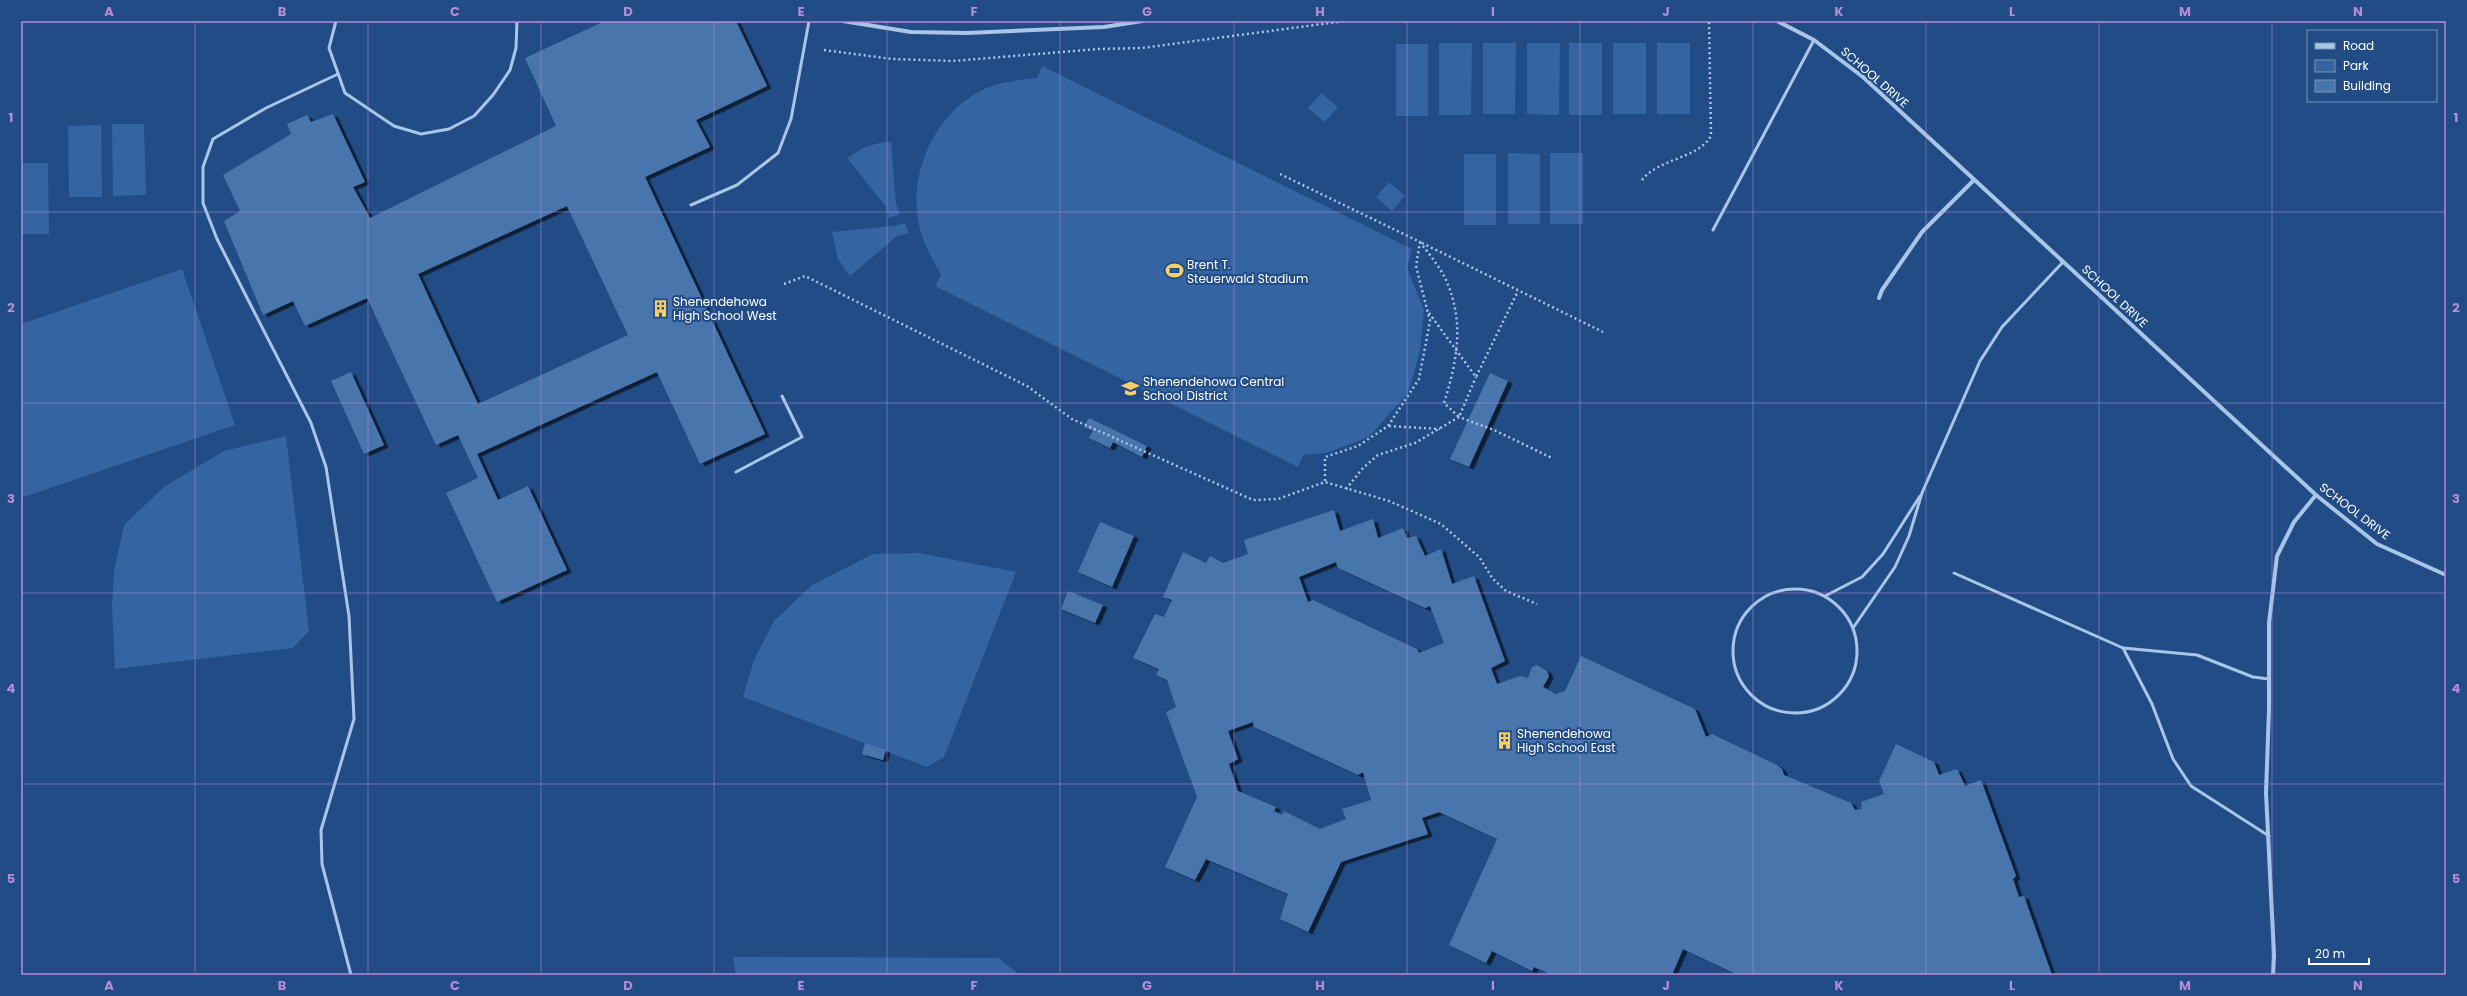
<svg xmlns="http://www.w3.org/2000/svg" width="2467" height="996" font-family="Poppins,sans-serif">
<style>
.green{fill:#3465a2}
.building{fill:#4975ad;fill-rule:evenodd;filter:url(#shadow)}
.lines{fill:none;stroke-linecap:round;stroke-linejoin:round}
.path{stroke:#a9c6e9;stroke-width:2.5;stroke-dasharray:2 3;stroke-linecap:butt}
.lane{stroke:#a9c6e9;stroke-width:3}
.street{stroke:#a9c6e9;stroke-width:4}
.grid{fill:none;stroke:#b68bdc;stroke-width:1;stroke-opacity:0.55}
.labels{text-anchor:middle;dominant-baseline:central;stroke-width:4;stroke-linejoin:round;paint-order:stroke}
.street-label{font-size:12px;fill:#fff;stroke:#214c85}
.poi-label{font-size:12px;fill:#fff;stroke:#214c85;text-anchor:start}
.neatline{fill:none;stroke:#b68bdc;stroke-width:1.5}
.grid-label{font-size:13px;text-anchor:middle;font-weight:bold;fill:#b68bdc}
</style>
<defs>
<filter id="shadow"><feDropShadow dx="4.5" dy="2.5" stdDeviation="0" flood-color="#0009"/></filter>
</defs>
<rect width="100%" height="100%" fill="#214c85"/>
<g class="green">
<polygon points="1439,43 1472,43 1471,115 1439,115"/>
<polygon points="1483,43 1516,43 1515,114 1483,114"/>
<polygon points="1527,43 1560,43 1559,115 1527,114"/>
<rect x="1569" y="43" width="33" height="72"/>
<rect x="1613" y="43" width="33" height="71"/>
<rect x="1657" y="43" width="33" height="71"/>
<rect x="1396" y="44" width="32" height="72"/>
<path d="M1042,66L1412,249L1407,268L1424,310L1420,351L1408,393L1369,437L1326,453L1303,455L1298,467L935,286L941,275C932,259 923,243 919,225C907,169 940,101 998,84C1011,81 1024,79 1037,78Z"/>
<polygon points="1321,93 1338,107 1325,122 1308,108"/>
<polygon points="112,124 144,124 146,195 113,196"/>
<polygon points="101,125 102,197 69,197 68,126"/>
<polygon points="883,142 891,142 896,203 900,214 889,218 886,207 847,158 865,147"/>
<polygon points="1508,153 1540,154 1540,224 1508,224"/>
<rect x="1550" y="153" width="33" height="71"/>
<rect x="1464" y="154" width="32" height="71"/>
<polygon points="21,163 48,163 49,234 21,234"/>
<polygon points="1389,182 1405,196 1392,211 1376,197"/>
<polygon points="905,223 909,233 897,236 850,276 838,259 832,232 893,226"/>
<polygon points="182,269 235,425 21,498 21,324"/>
<polygon points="286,436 309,631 293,648 115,669 112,607 114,571 124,525 165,486 224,451"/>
<polygon points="919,553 1016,572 944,757 927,767 743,697 754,660 774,621 812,585 873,554"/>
<polygon points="733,957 998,958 1020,975 736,975"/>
</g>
<g class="building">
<path d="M605,21H736L767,86L696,120L710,147L645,177L765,434L700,464L657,372L477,454L498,500L528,486L567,570L497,602L446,493L478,478L458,435L436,445L367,298L305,326L293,301L263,315L224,221L240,211L223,175L291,134L287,124L307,115L311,122L333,114L365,182L353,187L370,218L556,126L525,58ZM567,206L628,335L478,404L418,274Z"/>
<polygon points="351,372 384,445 364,454 331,381"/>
<polygon points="1490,373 1508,381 1469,467 1450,459"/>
<polygon points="1089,418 1147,446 1142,457 1113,442 1110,448 1089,438 1093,431 1084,427"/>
<path d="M1334,510L1340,531L1373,519L1378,538L1403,528L1407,538L1416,536L1425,556L1441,549L1452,584L1474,576L1505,661L1491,668L1497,684L1520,676L1528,678L1532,667L1537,665L1547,671L1549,676L1543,687L1556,694L1565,691L1581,656L1695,709L1706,737L1712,734L1777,765L1782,769L1784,775L1851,803L1855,810L1862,809L1861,802L1884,794L1879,781L1896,744L1934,762L1939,775L1957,769L1965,786L1981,780L2016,876L2013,879L2019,897L2024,896L2052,975H1738L1683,949L1672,975H1552L1534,967L1532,971L1492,951L1486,963L1449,945L1497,839L1439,812L1422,818L1428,834L1341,862L1308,932L1280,919L1288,894L1206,859L1195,880L1165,867L1197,797L1166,712L1176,707L1167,680L1156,675L1159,669L1133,658L1155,614L1164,617L1172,600L1163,597L1183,552L1206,563L1210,556L1223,563L1248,554L1244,540ZM1336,562L1338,568L1425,608L1430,606L1444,643L1419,653L1417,649L1313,600L1308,602L1299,577ZM1253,722L1254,727L1358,775L1363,772L1371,800L1342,809L1346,819L1320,829L1284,811L1282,815L1274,811L1276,807L1238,791L1229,764L1238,759L1228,731Z"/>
<polygon points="1100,522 1134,536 1112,587 1078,572"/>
<polygon points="1068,591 1103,605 1095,623 1061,609"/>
<polygon points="865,743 886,750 883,760 862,754"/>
</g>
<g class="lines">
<g class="path">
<polyline points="824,50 892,59 953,61 1098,49 1142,48 1345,21"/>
<polyline points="1280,174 1420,242 1416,266 1430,321 1419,379 1388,426 1358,446 1325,457 1325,482"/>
<path d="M1642,180C1659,158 1698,159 1711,136L1709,21"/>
<path d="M1420,242C1429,254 1440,267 1446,280C1465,323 1457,361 1444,403L1459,417L1476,377"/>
<polyline points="1422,243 1603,332"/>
<polyline points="784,284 805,276 1027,386 1072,419 1253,500 1278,499 1325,482 1389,501 1441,524 1479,557 1493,579 1506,591 1537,604"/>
<polyline points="1429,313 1476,377 1518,291"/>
<polyline points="1389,426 1440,429"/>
<polyline points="1346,489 1363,468 1378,455 1415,443 1459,417 1494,430 1552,458"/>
</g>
<g class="lane">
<polyline points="336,21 329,48 345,93 394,126 421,134 449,129 474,116 493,95 510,70 516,48 517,21"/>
<polyline points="338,74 266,108 213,139 203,167 203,203 217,239 311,423 326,467 349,616 354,719 321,830 322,864 351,975"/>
<polyline points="691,205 737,185 778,153 791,119 809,21"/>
<polyline points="1713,230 1814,40"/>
<polyline points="736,472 802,437 782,396"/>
<polyline points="1954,573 2123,648 2197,655 2253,677 2269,679"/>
<circle cx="1795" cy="651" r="62"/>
<polyline points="1825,596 1862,577 1883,554 1920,496"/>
<polyline points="1853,628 1895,567 1909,536 1922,493 1980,361 2002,327 2063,262"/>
<polyline points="2123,648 2152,704 2173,759 2191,786 2269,836"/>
</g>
<g class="street">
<polyline points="843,21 911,32 967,33 1104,27 1142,21"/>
<polyline points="1777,21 1814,40 1863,77 2316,495 2377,544 2446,575"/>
<polyline points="1879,298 1882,290 1922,232 1974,180"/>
<polyline points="2273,975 2274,955 2266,793 2269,709 2269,623 2277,556 2294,522 2316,495"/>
</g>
</g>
<path class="grid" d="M195,21V975M368,21V975M541,21V975M714,21V975M887,21V975M1060,21V975M1234,21V975M1407,21V975M1580,21V975M1753,21V975M1926,21V975M2099,21V975M2272,21V975M21,212H2446M21,403H2446M21,593H2446M21,784H2446"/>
<defs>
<symbol id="stadium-bare" viewBox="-9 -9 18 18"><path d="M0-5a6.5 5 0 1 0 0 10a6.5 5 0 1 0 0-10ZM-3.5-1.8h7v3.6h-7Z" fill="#f6cf6a" stroke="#214c85" stroke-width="2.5" paint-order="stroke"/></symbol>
<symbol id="building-bare" viewBox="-9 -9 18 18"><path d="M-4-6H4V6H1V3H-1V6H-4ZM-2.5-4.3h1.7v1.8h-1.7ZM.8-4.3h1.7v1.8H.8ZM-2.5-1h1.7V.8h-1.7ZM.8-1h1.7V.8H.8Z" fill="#f6cf6a" stroke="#214c85" stroke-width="2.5" paint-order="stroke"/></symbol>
<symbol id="school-bare" viewBox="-9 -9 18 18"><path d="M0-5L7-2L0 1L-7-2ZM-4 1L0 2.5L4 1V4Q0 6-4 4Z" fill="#f6cf6a" stroke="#214c85" stroke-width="2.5" paint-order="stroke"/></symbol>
</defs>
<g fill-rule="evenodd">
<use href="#stadium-bare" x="1162" y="258" width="25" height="25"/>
<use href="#building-bare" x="648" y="296" width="25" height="25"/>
<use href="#school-bare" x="1118" y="376" width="25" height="25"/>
<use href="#building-bare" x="1492" y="728" width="25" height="25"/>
</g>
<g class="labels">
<g class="street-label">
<text transform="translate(1875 77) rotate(41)">SCHOOL DRIVE</text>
<text transform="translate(2115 296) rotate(43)">SCHOOL DRIVE</text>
<text transform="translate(2355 511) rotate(37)">SCHOOL DRIVE</text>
</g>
<g class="poi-label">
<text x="1187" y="264">Brent T.<tspan x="1187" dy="14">Steuerwald Stadium</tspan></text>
<text x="673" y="301">Shenendehowa<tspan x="673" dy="14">High School West</tspan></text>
<text x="1143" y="381">Shenendehowa Central<tspan x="1143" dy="14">School District</tspan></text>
<text x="1517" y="733">Shenendehowa<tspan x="1517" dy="14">High School East</tspan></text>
</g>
</g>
<rect width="2467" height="996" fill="none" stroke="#214c85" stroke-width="44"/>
<rect x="2307" y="30" width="130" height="72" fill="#214c85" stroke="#7a94b6"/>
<rect x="2315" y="43" width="20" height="6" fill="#a9c6e9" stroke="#7a94b6"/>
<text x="2343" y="50" font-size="12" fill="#ffffff">Road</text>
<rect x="2315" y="60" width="20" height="12" fill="#3465a2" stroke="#7a94b6"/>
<text x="2343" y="70" font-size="12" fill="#ffffff">Park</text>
<rect x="2315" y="80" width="20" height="12" fill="#4975ad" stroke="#7a94b6"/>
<text x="2343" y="90" font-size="12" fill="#ffffff">Building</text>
<path d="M2309 958v6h60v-6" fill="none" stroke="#ffffff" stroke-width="2"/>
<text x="2315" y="958" font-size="12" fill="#ffffff" stroke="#214c85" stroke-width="3" paint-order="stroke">20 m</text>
<rect x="22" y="22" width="2423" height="952" class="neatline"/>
<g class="grid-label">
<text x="109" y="16">A</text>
<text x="282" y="16">B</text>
<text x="455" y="16">C</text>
<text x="628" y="16">D</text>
<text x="801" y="16">E</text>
<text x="974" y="16">F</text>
<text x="1147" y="16">G</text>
<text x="1320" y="16">H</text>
<text x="1493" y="16">I</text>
<text x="1666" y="16">J</text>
<text x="1839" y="16">K</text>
<text x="2012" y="16">L</text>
<text x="2185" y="16">M</text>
<text x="2358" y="16">N</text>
<text x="11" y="122">1</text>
<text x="2456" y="122">1</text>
<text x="11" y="312">2</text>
<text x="2456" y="312">2</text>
<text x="11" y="503">3</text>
<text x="2456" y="503">3</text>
<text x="11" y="693">4</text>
<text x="2456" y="693">4</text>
<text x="11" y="883">5</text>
<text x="2456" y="883">5</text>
<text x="109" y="990">A</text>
<text x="282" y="990">B</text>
<text x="455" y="990">C</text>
<text x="628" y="990">D</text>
<text x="801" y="990">E</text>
<text x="974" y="990">F</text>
<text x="1147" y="990">G</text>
<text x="1320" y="990">H</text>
<text x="1493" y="990">I</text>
<text x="1666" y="990">J</text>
<text x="1839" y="990">K</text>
<text x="2012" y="990">L</text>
<text x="2185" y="990">M</text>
<text x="2358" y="990">N</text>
</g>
</svg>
